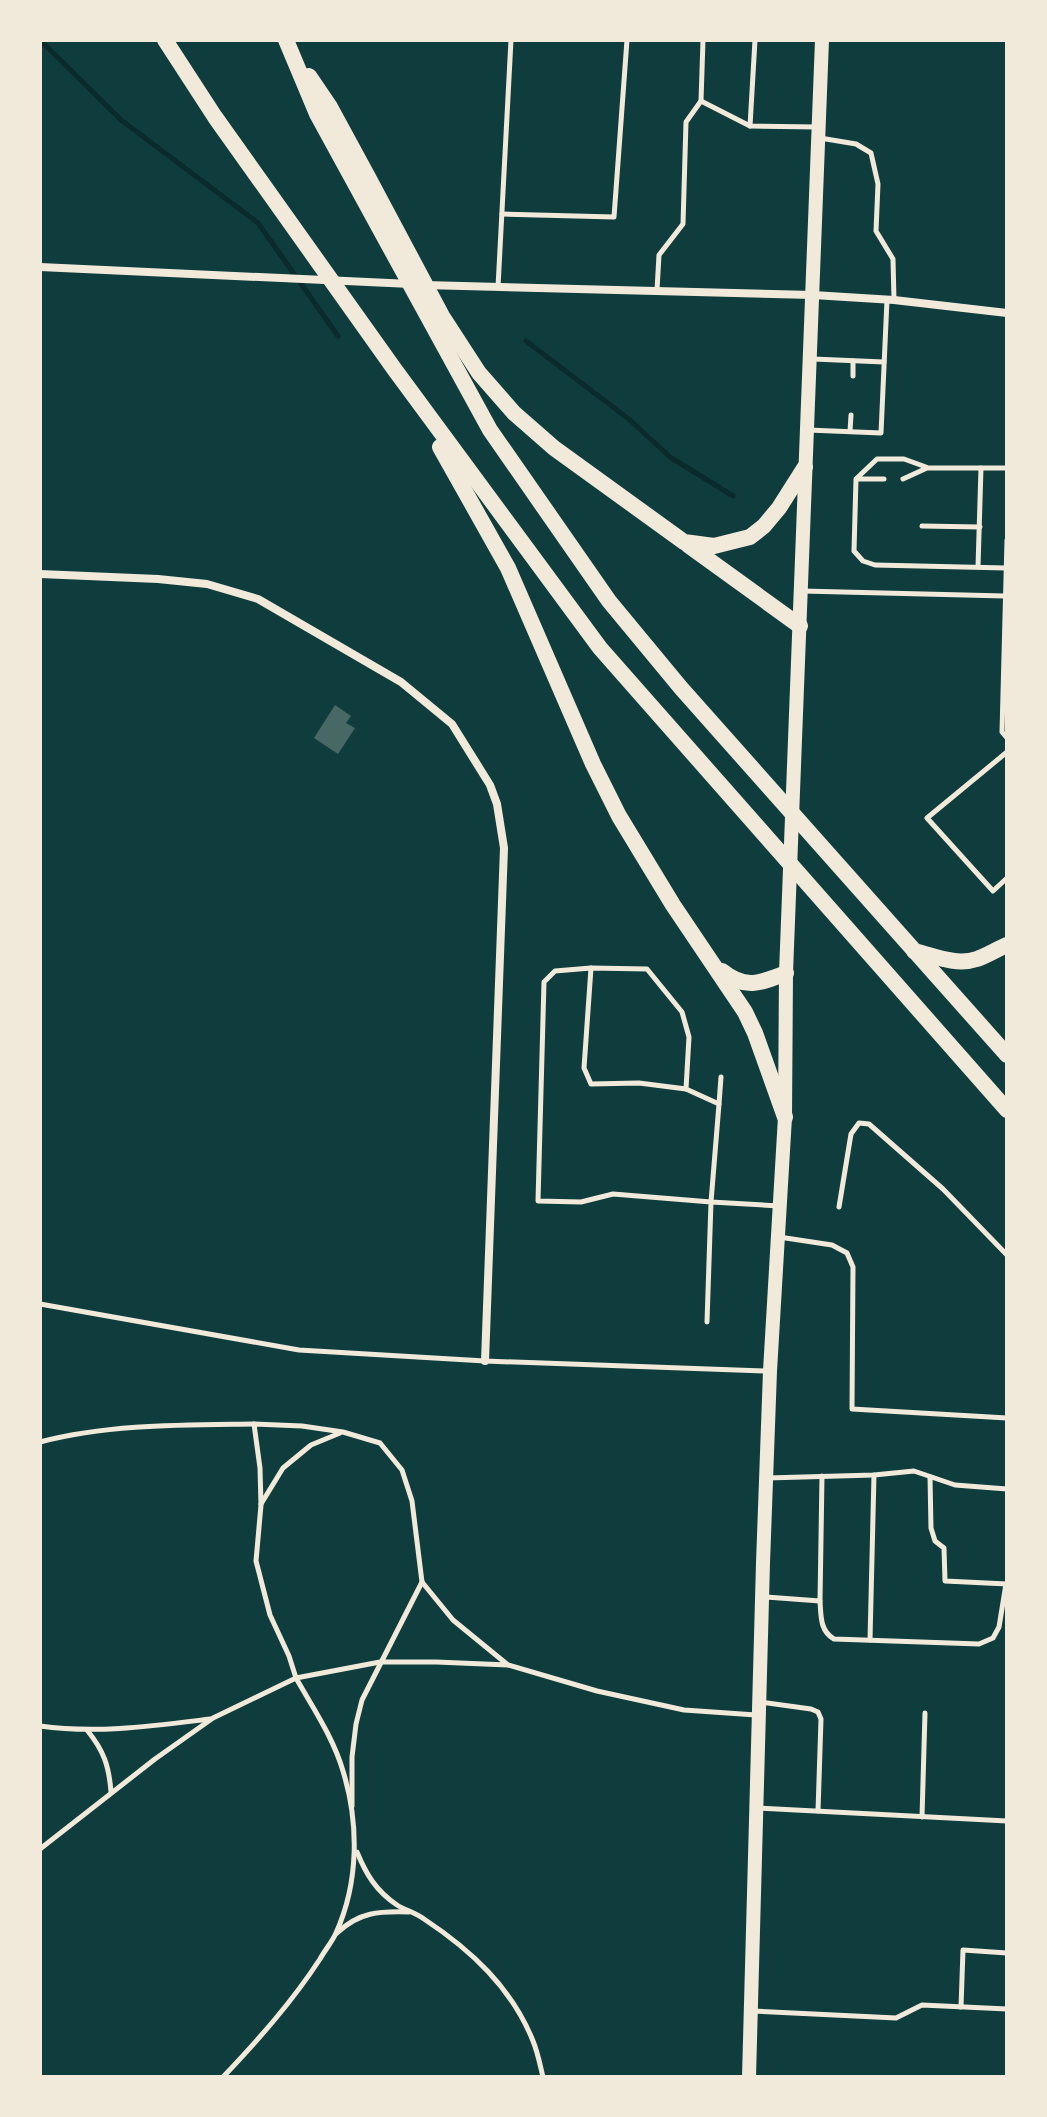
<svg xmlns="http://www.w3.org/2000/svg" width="1047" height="2117" font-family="'Varela Round',sans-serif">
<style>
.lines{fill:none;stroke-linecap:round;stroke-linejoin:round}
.stream{stroke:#0a2a2b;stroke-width:5}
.building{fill:#486865}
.service{stroke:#f1e9da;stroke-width:5}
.minor{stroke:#f1e9da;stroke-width:8}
.secondary{stroke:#f1e9da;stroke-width:14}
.trunk{stroke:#f1e9da;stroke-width:16}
</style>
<rect width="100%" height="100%" fill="#0f3d3e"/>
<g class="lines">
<g class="stream">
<polyline points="40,40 121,120 258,223 338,336"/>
<polyline points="526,341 630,420 670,457 733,496"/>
</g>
</g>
<polygon class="building" points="335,705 351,716 346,723 355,728 338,754 314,738"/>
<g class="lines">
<g class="service">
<polyline points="703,40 701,101 750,126 818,127"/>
<polyline points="750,126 755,40"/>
<polyline points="820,138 856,144 871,153 878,184 876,231 893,259 894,300"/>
<polyline points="502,214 614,217 627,40"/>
<polyline points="498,287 511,40"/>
<polyline points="657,290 659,255 683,224 686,122 701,101"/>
<polyline points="813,359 884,362"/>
<polyline points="853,376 853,361"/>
<polyline points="808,430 881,433 887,300"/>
<polyline points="850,431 851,415"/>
<polyline points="857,478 877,459 904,459 926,467"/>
<polyline points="884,479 856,479 854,551 863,561 875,565 1006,568"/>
<polyline points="903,479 927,468 1007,468"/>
<polyline points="922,526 980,527"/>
<polyline points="1007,540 1002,732 1007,738"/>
<polyline points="978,567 981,468"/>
<polyline points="802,591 1005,596"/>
<polyline points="1007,752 927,818 993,891 1007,878"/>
<polyline points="591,968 584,1068 591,1084 639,1083 686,1089"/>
<polyline points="719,1104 721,1077"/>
<polyline points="839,1207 851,1134 859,1123 869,1124 943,1189 1007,1255"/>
<polyline points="779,1237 832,1245 847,1253 853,1267 852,1409 1007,1418"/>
<polyline points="40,1304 299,1350 485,1361 766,1371"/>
<polyline points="707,1322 711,1202 613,1194 581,1202 538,1201 544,982 555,971 591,968 647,969 682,1012 689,1037 686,1089 719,1104 711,1202 779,1206"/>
<path d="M40,1442C109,1424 182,1425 254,1424"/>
<polyline points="930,1477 931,1528 935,1541 944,1548 945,1581 1007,1584"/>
<polyline points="767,1478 874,1475 914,1471 955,1485 1007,1489"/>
<polyline points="261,1504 283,1468 311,1445 340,1433"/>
<polyline points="766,1597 820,1601 822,1476"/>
<path d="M820,1601C821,1616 820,1631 834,1639L979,1644L993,1638L999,1627L1006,1584"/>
<polyline points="870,1640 874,1475"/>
<polyline points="508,1665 436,1662 380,1662 296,1678 289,1656 270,1615 256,1561 261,1505 260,1468 254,1424 302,1426 343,1432 380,1443 402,1470 412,1501 422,1582 453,1620 508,1665 597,1691 684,1710 756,1715"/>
<polyline points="760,1702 811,1709 818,1712 821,1719 818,1811"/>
<path d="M40,1726C97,1734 153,1726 210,1719"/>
<path d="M87,1730C104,1751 109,1766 111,1792"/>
<polyline points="352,1806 352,1757 356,1724 362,1700 422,1582"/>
<polyline points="758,1808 1007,1821"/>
<polyline points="922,1817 925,1713"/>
<path d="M40,1849L155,1759L213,1718L296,1678C313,1708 333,1737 343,1771C359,1823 359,1882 336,1933C332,1942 325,1950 320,1959C292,2002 258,2040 223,2077"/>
<path d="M357,1852C366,1874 376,1891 397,1905C405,1910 416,1913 424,1919C471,1950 512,1988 533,2041C538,2053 540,2065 543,2077"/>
<path d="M337,1933C359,1912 379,1911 409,1912"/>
<polyline points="961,2007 963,1950 1007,1953"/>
<polyline points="752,2011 896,2018 922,2005 1007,2009"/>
</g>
<g class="minor">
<polyline points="40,267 411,284"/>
<polyline points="424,285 813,295 894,300 1007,313"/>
<polyline points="40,574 158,579 207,584 258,599 401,682 452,724 490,785 497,804 504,848 485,1361"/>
</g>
<polyline class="secondary" points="749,2077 763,1563 770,1371 785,1117 786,973 822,40"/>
<g class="trunk">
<polyline points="165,40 215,117 395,370 600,648 1007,1110"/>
<polyline points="286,40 317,114 490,430 609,601 681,688 1007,1055"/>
<polyline points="309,76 330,107 368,177 442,316 479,373 514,413 554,448 684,542 714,546 750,537 764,526 779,508 805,467"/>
<polyline points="440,447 508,568 593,764 619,816 673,905 745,1012 755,1033 785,1117"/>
<polyline points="688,545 800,626"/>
<path d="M914,951C935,956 956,966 977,959C988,955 997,949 1007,945"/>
<path d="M722,971C745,990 761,983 786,973"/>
</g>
</g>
<rect width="1047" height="2117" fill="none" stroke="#f1e9da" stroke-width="84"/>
</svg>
